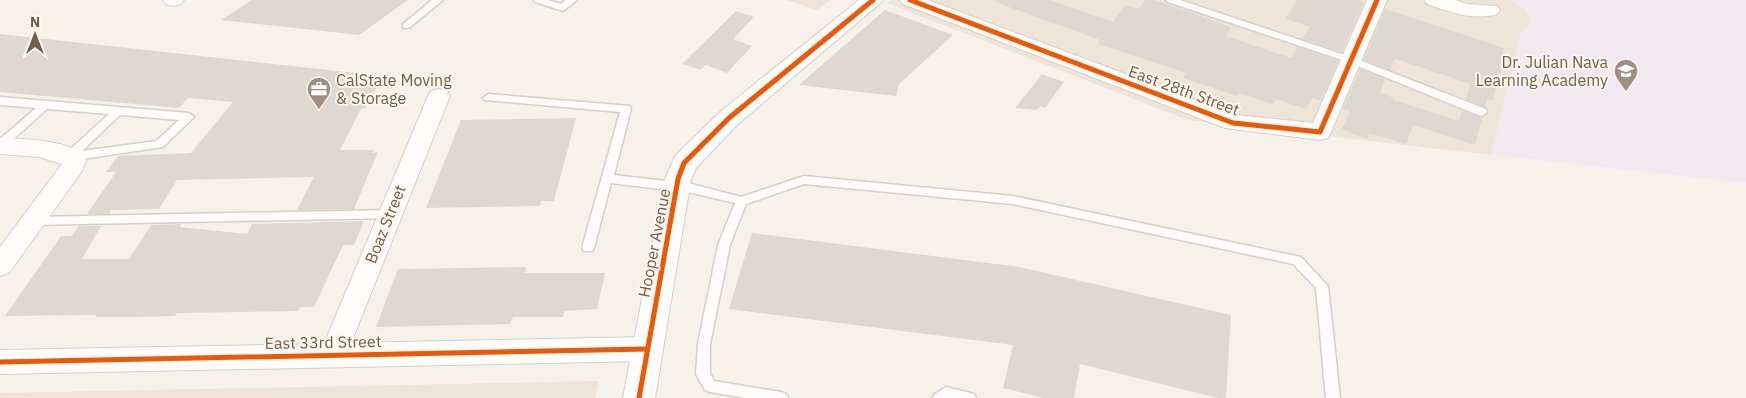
<svg xmlns="http://www.w3.org/2000/svg" width="1746" height="398" font-family="'IBM Plex Sans',sans-serif">
<style>
.residential{fill:#eee5d8}
.education{fill:#f3e9f1}
.building{fill:#dfd8d0}
.lines{fill:none;stroke-linecap:round;stroke-linejoin:round}
.lane-casing{stroke:#d5cfc9;stroke-width:3}
.street-casing{stroke:#d5cfc9;stroke-width:2}
.secondary-casing{stroke:#d5cfc8;stroke-width:2}
.lane{fill:#fefdfc;fill-rule:evenodd}
.street{fill:#fefdfc;fill-rule:evenodd}
.secondary{fill:#fefdfc;fill-rule:evenodd}
.cycleway-casing{stroke:#fdf7ec;stroke-width:8}
.cycleway{stroke:#e8590c;stroke-width:5}
.labels{text-anchor:middle;dominant-baseline:central;stroke-width:4;stroke-linejoin:round;paint-order:stroke}
.poi-label{font-size:16px;fill:#715c4d;stroke:#fdf7ec;text-anchor:end}
.street-label{font-size:16px;fill:#715c4d;stroke:#fdf7ec}
</style>
<rect width="100%" height="100%" fill="#f6f2ea"/>
<g class="residential">
<polygon points="786,0 830,0 817,10"/>
<polygon points="891,0 1509,0 1525,9 1531,22 1527,28 1522,30 1491,155 1188,120 887,3"/>
<polygon points="599,381 595,398 0,398 0,393"/>
</g>
<polygon class="education" points="1509,0 1746,0 1746,183 1491,155 1522,30 1527,28 1531,22 1525,9"/>
<g class="building">
<polygon points="252,0 408,0 359,35 221,20"/>
<polygon points="995,0 1050,0 1113,22 1126,5 1139,9 1145,0 1155,0 1231,27 1226,36 1291,58 1297,47 1338,61 1321,101 1312,98 1306,109 1276,99 1273,104 1239,93 1237,96 1183,78 1186,73 1101,45 1098,43 1100,40 995,2"/>
<polygon points="1296,0 1356,0 1364,2 1342,52 1302,39 1310,27 1286,19"/>
<polygon points="1385,9 1504,48 1500,62 1503,63 1492,101 1487,99 1485,107 1466,99 1470,84 1399,60 1394,59 1390,70 1364,60"/>
<polygon points="885,10 953,35 899,84 896,96 799,85"/>
<polygon points="736,11 754,17 733,39 752,46 727,73 706,65 700,70 682,64"/>
<polygon points="0,34 383,76 365,109 361,109 340,150 373,150 372,153 378,152 354,209 297,210 314,177 177,180 159,209 111,210 109,214 87,214 116,172 106,172 118,156 191,153 233,102 188,98 179,108 0,92"/>
<polygon points="1360,69 1385,79 1380,93 1394,98 1393,100 1459,121 1462,111 1482,118 1475,145 1413,125 1406,144 1369,133 1367,139 1342,129 1350,111 1343,109"/>
<polygon points="1042,74 1064,82 1045,108 1040,106 1037,110 1015,108"/>
<polygon points="576,118 554,201 541,201 540,206 426,208 461,120"/>
<polygon points="364,221 354,245 343,245 314,307 300,307 298,311 177,313 175,316 135,317 95,317 96,315 5,316 61,236 72,236 79,226 101,226 82,259 129,259 151,225 181,224 180,227 247,234 252,224"/>
<polygon points="752,233 1019,267 1231,315 1226,398 1218,398 1080,364 1074,398 1044,398 1003,388 1013,345 729,309"/>
<polygon points="526,267 525,273 605,273 597,309 564,311 563,317 513,317 510,324 376,327 398,269"/>
</g>
<g class="lines">
<defs>
<g id="lane">
<polygon points="432,0 443,0 409,28 403,28 403,24"/>
<polygon points="533,0 548,0 561,4 566,0 577,0 563,11 535,2"/>
<polygon points="1166,0 1180,0 1354,58 1486,109 1487,112 1482,116 1478,115 1348,62 1168,2"/>
<polygon points="488,94 630,106 631,109 614,175 692,184 741,197 804,176 1013,196 1301,257 1328,286 1340,398 1326,398 1316,288 1293,264 1013,204 804,184 746,204 730,245 710,344 710,373 714,381 781,392 786,394 788,398 746,398 710,392 705,390 696,374 698,344 718,245 735,203 692,193 611,183 594,248 592,251 584,251 582,248 620,112 484,100 483,98"/>
<path d="M0,97L189,113L194,117L163,147L69,161L65,160L64,157L65,154L109,114L47,109L4,148L0,149V139L36,108L0,105ZM120,115L179,120L156,141L82,151Z"/>
<polygon points="389,210 393,211 395,214 393,217 389,218 33,225 29,224 27,221 29,218 33,217"/>
<polygon points="946,387 974,394 976,398 933,398 935,394"/>
</g>
<g id="street">
<polygon points="163,0 184,0 181,4 174,6 166,4"/>
<polygon points="900,0 928,0 1235,115 1313,123 1367,0 1387,0 1331,132 1328,138 1320,140 1225,128 903,4"/>
<path d="M1424,0H1455L1467,4L1497,6L1500,10L1497,14C1473,21 1450,12 1427,4Z"/>
<polygon points="439,89 447,91 450,96 351,343 647,337 657,341 660,349 657,357 647,361 0,374 0,350 324,344 428,96 431,91"/>
<path d="M0,138C22,139 75,139 86,160L82,171L9,273L0,276V247L62,164L39,157L0,154Z"/>
</g>
<polygon id="secondary" points="859,0 884,0 738,124 696,168 691,179 655,398 623,398 665,179 675,156 720,112"/>
</defs>
<use href="#lane" class="lane-casing"/>
<use href="#street" class="street-casing"/>
<use href="#secondary" class="secondary-casing"/>
<use href="#lane" class="lane"/>
<use href="#street" class="street"/>
<use href="#secondary" class="secondary"/>
<defs>
<g id="cycleway">
<polyline points="910,0 1233,123 1320,132 1377,0"/>
<polyline points="0,362 647,349"/>
<polyline points="639,398 678,179 684,163 729,118 873,0"/>
</g>
</defs>
<use href="#cycleway" class="cycleway-casing"/>
<use href="#cycleway" class="cycleway"/>
</g>
<defs>
<symbol id="school-pin" viewBox="-11 -11 22 30"><path d="M0 17L-7.5 6A9.5 9.5 0 1 1 7.5 6Z" fill="#a09084" stroke="#fdf7ec"/><path d="M0-5L7-2L0 1L-7-2ZM-4 1L0 2.5L4 1V4Q0 6-4 4Z" fill="#fff"/></symbol>
<symbol id="office-pin" viewBox="-11 -11 22 30"><path d="M0 17L-7.5 6A9.5 9.5 0 1 1 7.5 6Z" fill="#a09084" stroke="#fdf7ec"/><path d="M-6-3h4V-5.5h4V-3h4V5H-6ZM-1-4.5V-3h2v-1.5ZM-6 0V1H6V0Z" fill="#fff"/></symbol>
</defs>
<g fill-rule="evenodd">
<use href="#school-pin" x="1612" y="57" width="28" height="38"/>
<use href="#office-pin" x="305" y="75" width="28" height="38"/>
</g>
<g class="labels">
<g class="poi-label">
<text x="1608" y="62">Dr. Julian Nava<tspan x="1608" dy="18">Learning Academy</tspan></text>
<text x="336" y="80" text-anchor="start">CalState Moving<tspan x="336" dy="18">&amp; Storage</tspan></text>
</g>
<g class="street-label">
<text transform="translate(1184 90) rotate(20)">East 28th Street</text>
<text transform="translate(385 224) rotate(-68)">Boaz Street</text>
<text transform="translate(654 243) rotate(-79)">Hooper Avenue</text>
<text transform="translate(323 342) rotate(-1)">East 33rd Street</text>
</g>
</g>
<g transform="translate(35 35)" stroke="#fdf7ec" stroke-width="4" paint-order="stroke">
<path d="M0-4L9 19L0 12L-9 19Z" fill="#715c4d"/>
<text y="-8" font-size="14" font-weight="bold" text-anchor="middle" fill="#715c4d">N</text>
</g>
</svg>
